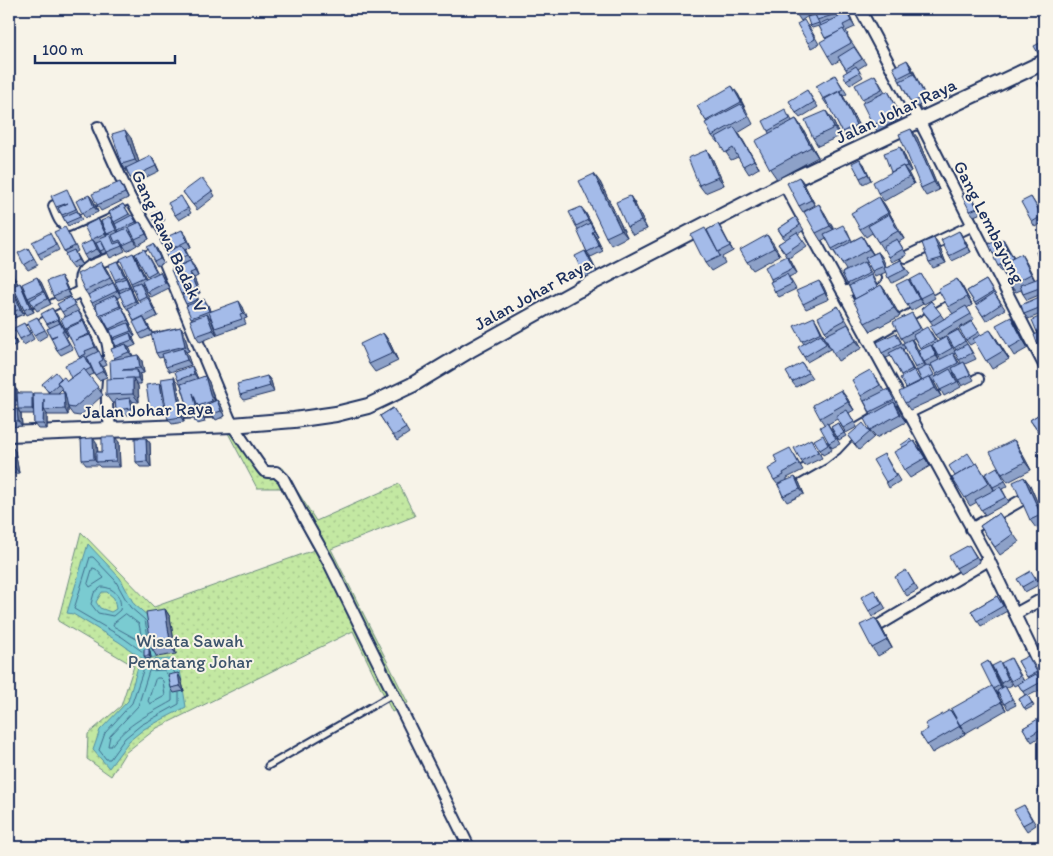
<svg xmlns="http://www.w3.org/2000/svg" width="1053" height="856" font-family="Itim,sans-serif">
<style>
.park{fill:url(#park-dots);stroke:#6f8c80}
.water{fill:#7acbd1;stroke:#548da3;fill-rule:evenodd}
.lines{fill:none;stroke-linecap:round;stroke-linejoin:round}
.shore{stroke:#416d8c;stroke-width:1}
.service-casing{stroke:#1b2f5e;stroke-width:9}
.minor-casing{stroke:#1b2f5e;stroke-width:14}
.tertiary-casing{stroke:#1b2f5e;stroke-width:18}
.service{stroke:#f7f3e8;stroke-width:5}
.minor{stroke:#f7f3e8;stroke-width:10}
.tertiary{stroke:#f7f3e8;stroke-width:14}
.wall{fill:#8da1c8;stroke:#1b2f5e;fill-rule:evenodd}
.shaded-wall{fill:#7383a3;stroke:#1b2f5e}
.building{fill:#a4bbe9;stroke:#1b2f5e}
.labels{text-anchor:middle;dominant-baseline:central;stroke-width:4;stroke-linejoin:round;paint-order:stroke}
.street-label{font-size:18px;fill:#1b2f5e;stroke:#f7f3e8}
.park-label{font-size:18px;fill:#3d546c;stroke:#f7f3e8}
</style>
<defs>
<pattern id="park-dots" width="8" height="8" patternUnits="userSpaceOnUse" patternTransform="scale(1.25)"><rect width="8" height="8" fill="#c3e8a2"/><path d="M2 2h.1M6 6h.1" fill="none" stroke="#a7c78e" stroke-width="1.8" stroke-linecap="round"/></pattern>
</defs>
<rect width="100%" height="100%" fill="#f7f3e8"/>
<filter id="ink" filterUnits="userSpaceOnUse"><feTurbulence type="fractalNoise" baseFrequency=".02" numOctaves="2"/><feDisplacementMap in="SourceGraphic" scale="10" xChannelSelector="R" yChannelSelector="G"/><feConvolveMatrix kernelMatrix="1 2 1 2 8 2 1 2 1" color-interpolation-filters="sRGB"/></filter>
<g filter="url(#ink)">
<polygon class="park" points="243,429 266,465 283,468 316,521 399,484 415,516 331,549 408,703 392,712 353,631 157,728 125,753 111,776 87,759 88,734 121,706 134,666 58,621 81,532 154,607 314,550 281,488 257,488 228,433"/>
<g class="water">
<path d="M88,544L120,578L134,604L149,617L156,657L143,659L119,642L73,614L67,613ZM102,592H107L114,598L116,609L111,612L100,608L96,602Z"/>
<polygon points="172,659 175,661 175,667 180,670 186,707 144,729 129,741 109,768 93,750 100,730 128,701 140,660"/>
</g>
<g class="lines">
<g class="shore">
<polygon points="93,568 96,569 104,578 90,587 88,584"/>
<path d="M102,587C114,587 123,598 120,610L113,616L98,613L91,604L94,593Z"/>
<polygon points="126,614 139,624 142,639 140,641 113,626 114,623"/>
<polyline points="143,652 122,637 74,609 90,557 93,557 115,580 130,607 145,620 150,648"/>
<polyline points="175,673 168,664 155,665 148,662 145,665 132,703 105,733 99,750 106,759 110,759 125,738 141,725 179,704 179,693"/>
<path d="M167,674L164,670L149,671L138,706L110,736L108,746H111C128,723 148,715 172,701V692"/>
<polygon points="157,678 160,678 163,681 165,696 150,704 148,701 155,680"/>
</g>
<defs>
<polyline id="service" points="268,766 393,694"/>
<g id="minor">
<polyline points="860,9 919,120 1044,365"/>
<path d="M98,127L130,198L155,240L165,263L232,425C237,431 262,470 264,471C268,473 272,472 276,472L283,478L305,520L329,563L469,847"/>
<polyline points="784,184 989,560 1044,675"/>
<path d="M54,206C57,213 60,225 68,226L130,198"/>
<polyline points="906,257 973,225"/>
<polyline points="843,293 876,278"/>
<polyline points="9,327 81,291"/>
<polyline points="868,339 943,296"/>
<polyline points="908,413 978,379"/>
<path d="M111,430C109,421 107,412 107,403C106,383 113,358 106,338C99,320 65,281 88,267L155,240"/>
<polyline points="788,479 823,459 836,449 851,433 878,417"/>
<polyline points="971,529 1020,501"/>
<polyline points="1015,614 1044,598"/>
<polyline points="876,627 989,560"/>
</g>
<polyline id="tertiary" points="9,434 232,425 294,420 336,414 368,406 412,385 470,350 578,290 784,184 1044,62"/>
</defs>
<use href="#service" class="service-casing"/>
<use href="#minor" class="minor-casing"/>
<use href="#tertiary" class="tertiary-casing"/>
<use href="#service" class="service"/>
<use href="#minor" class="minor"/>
<use href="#tertiary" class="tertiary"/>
</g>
<g class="wall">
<polygon points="793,9 809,9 812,13 801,21"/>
<polygon points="813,9 847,9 855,27 846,31 848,34 847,35 866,64 858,69 863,77 850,85 846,80 847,71 840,60 833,64 828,56 826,39 819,26 812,28 810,26 815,15"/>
<polygon points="808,25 819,44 811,48 808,43"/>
<polygon points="1044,41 1044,60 1042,61 1039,55"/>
<polygon points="907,60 911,66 928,101 915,108 911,103 898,78"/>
<polygon points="835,75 847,94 843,96 862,132 848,140 842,132 828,104 827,105 823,99"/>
<polygon points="875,75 885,92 888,91 891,96 902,118 877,131 873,125 864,102 862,99"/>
<polygon points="807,90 818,107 800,118 796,113"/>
<polygon points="738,94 753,124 738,133 759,168 749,174 738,157 731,160 719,142 718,143 712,136 707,122 697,106"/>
<polygon points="789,115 792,121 796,119 803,129 818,157 777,179 770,169 769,133 768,131"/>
<polygon points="832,119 840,136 818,146 813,138"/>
<polygon points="917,137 939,190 926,196 921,188"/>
<polygon points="131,138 139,162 155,162 159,171 134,183 122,164"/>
<polygon points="900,147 903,152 911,171 908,173 914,184 884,201 878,193 891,172"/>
<polygon points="707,150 712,158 724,185 705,193 699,185"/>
<polygon points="864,164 871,180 863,184 860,178"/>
<polygon points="799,177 803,182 815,205 803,212 799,206"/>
<polygon points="600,182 627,237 611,245 606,237"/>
<polygon points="123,187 128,198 101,211 97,205"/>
<polygon points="212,191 215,196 197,210 183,192"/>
<polygon points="70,195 82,220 68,226 60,212 59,213 56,207"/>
<polygon points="89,195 93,200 98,212 85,218 82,213"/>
<polygon points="630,196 635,204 647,229 633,235 627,227"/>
<polygon points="879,197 885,205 904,239 899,242 907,255 892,262 885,249 883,250 878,242 872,233 866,237 860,229"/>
<polygon points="1031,197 1044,218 1044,222 1035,227 1032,222"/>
<polygon points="973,198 981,213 974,216 970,211"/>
<polygon points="184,201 191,213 179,220 175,215"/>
<polygon points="123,204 130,215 136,220 137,223 144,227 149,239 138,245 131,231 130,232 137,245 127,251 123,245 122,245 125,251 110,258 107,252 102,254 97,244 97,245 101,254 87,260 84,255 92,241 98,219 107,235 108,235 101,221 114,222 118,232 119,232 109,212"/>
<polygon points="158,210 165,220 157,225 151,215"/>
<polygon points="585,212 598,236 596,237 603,251 591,257 587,252 578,229 576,226"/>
<polygon points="824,212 833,229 847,230 852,241 862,236 873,254 878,252 882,257 886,267 901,260 910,274 892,283 886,272 875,277 867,261 865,262 868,267 878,287 881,285 887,293 900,316 871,331 865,323 855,299 842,273 846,270 832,249 826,238 821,241 816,233"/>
<polygon points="796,217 804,230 798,234 807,246 789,258 797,273 789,277 796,289 779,297 775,292 771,279 787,256 778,244 785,240 778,229"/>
<polygon points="718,224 733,251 722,257 725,263 711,271 705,263 707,230"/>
<polygon points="959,231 963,237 971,252 952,261 949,256"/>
<polygon points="68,232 78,251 75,253 82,265 73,269 69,264 66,254 64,251"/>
<polygon points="186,235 191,247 185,249 191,261 180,265 194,266 198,276 194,278 200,293 196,295 199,301 208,305 210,311 243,307 247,318 244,319 246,324 218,334 215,328 211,317 210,317 217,335 200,342 196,336 192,319 187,306 181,294 174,268 170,263 160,240"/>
<polygon points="767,235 780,255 753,270 747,262"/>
<polygon points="53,238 59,250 41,259 38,254"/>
<polygon points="934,238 938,243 946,263 933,268 929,262"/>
<polygon points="1003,239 1014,258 1026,262 1035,280 1043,284 1044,287 1044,293 1027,300 1023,294 1021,290 1016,292 1010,285 1003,271 1002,272 998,266 996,257 993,254"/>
<polygon points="28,248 38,265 28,270 24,265"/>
<polygon points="157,249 163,263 157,266 154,261"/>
<polygon points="1044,249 1044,267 1043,268 1040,262"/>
<polygon points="585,251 589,256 597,272 586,277 582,272"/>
<polygon points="135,254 148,255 158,273 160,272 169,288 151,297 144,284 142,285 158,316 146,322 152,333 181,327 184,332 189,351 186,352 191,365 170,372 166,367 163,357 159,358 156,353 152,335 142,339 139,334 135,322 129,311 125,306 121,296 117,298 121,307 125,312 131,325 130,326 135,336 132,337 136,345 129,348 133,356 138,355 142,361 144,373 139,374 140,375 141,384 137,384 138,386 139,402 133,402 135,414 120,416 116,410 115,403 112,403 106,395 111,379 115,359 114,358 116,347 113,340 114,339 104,319 103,320 99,315 97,308 96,309 92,303 88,295 85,291 101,262 107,270 119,293 120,293 115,280 121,266 133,291 132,292 138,303 140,302 131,283 136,258 146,279 149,278"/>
<polygon points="9,266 18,284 23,288 34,312 27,315 24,310 14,287 12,288 15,293 24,314 16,317 12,312 9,287"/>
<polygon points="921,274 935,298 924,304 920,298"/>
<polygon points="957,279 962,286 972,305 967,308 974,319 939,340 935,335 933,325 921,309 931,301 944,319 953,314 948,307"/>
<polygon points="986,280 1005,309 986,321 967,291"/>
<polygon points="64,281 71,296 57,301 53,296"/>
<polygon points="41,282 51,304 37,311 28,298"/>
<polygon points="912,284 923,304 911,311 907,305"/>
<polygon points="823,286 829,299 806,309 803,304"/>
<polygon points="1044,295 1044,313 1028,319 1024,314"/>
<path d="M70,297L82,316L98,352L103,357L107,365L103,367L107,377L99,380L95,375L88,360H87L94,374L89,376L103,395L80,416L73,415L68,408V415H48L47,414V429H38L34,424V414H21L18,409V406L9,405V389L19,393L33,395L49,393L42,384L61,378L67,381L71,378L80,358L68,332L65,328V317L62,312ZM62,389L64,393H58Z"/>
<polygon points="838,306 853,332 862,348 838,361 833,353 825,338 824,338 830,349 807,362 804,357 804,344 802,341 817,322 824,336 828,334 825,331"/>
<polygon points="9,308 14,321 9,323"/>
<polygon points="56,313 64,328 68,336 66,337 73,349 61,355 57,350 47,329 50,328 47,324"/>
<path d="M912,313L922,330L931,332L937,342L946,337L955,351L956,350L947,336L958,330L971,350L976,359L965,364L974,380L962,386L954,372L953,373L961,387L944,396L936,381L934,382L941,396L910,410L905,403L906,388L902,377L891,356L886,358L882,353L896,333L905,348L903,350L914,371L921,381H922L915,368L904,342L901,338ZM914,338L921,349L924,362L927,366L926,367L915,344L912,339ZM933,348H934L941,360H939ZM956,353L961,363L960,364L954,354ZM931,365L937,376L935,377L929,366Z"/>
<polygon points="1044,315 1044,347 1041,348 1037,343 1038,333 1037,332"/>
<polygon points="37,317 48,335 38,341 34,335"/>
<polygon points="1011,317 1016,325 1028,348 1014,356 1009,348"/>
<polygon points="972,321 981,335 996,338 1009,359 992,369 975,342 970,345 966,340"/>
<polygon points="28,328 34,339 24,345 20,339"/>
<polygon points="9,329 12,333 17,344 9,348"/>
<polygon points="383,333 389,341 398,361 375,372 369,364"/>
<polygon points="802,363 812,378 796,387 792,382"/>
<polygon points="195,372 198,379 205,376 209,382 214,401 221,405 225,416 216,420 212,414 210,408 202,411 199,407 200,410 192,413 188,407 181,385 178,380"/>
<polygon points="267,376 271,381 274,392 244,400 240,395"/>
<polygon points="174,377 177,382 184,422 172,424 168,419 167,413 153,415 150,410 160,383 162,385"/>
<polygon points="876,377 884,391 892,394 898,405 896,406 906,422 876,438 870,430 871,415 861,396"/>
<polygon points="847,398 854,410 849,413 857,427 846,433 837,419 828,424 840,444 832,448 829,443 824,424 820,418"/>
<polygon points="393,408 409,433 397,441 380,416"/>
<polygon points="9,409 21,414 22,426 9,427"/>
<polygon points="1044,411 1044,434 1041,436 1030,420"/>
<polygon points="202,414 205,422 197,424 195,422"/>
<polygon points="838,423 846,436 839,440 831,427"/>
<polygon points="870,432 874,437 859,450 848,436"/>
<polygon points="146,438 150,443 151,467 140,467 136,462"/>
<polygon points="811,439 822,458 805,466 801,461"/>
<polygon points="1014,440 1019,448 1031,470 1008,482 1002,474"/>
<polygon points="827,441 832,450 823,455 820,450"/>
<polygon points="119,442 120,467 100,467 98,465 86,465 82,460 97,444 98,452 102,452"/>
<polygon points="912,442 920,449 930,466 910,478 904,470"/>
<polygon points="9,443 15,451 19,473 10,474 13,489 9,490"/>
<polygon points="793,453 803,470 787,478 787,480 799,482 804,494 787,502 783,496 778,485 774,480 778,463"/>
<polygon points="884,454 900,481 889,488 886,482"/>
<polygon points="977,463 994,490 993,487 997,467 1008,486 1002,489 1009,502 985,515 977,502 970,506 965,498 975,464"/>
<polygon points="1024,477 1030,485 1044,518 1044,524 1036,528 1030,520"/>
<polygon points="999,513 1019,542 1000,555 980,526"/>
<polygon points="969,545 980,562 960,574 956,568"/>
<polygon points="906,570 918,590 907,596 903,591"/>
<polygon points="1035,576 1040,584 1025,592 1022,587"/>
<polygon points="878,595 886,609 872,617 869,611"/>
<polygon points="997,596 1007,611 981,626 971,611"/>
<polygon points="165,609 170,617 176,654 157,657 152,649"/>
<polygon points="875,618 880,625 892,648 878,656 872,648"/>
<polygon points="150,651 151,658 146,659 144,656"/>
<polygon points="1011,658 1024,681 1028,678 1018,661 1032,661 1041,677 1039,678 1044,687 1044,688 1028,696 1034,706 1026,710 1019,699 1025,695 1018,684 1014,686 1011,681"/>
<polygon points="988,661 992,667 1002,688 1003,687 1001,683 1003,668 1012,685 1006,688 1016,705 1008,709 998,693 997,694 993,689"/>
<polygon points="181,679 184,691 174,693 171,688"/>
<polygon points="997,694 1006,710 966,733 960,725"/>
<polygon points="950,710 965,734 932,753 927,745 928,729"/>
<polygon points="1044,717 1044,734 1032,742 1023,728"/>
<polygon points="1024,805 1036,825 1027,831 1023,825"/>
</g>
<g class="shaded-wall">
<polygon points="845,9 847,9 855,27 851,21"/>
<polygon points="907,60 911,66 916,76 912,71"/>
<polygon points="732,86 738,94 746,110 741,102"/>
<polygon points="840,91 845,99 862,132 856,125"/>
<polygon points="826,111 832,119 840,136 834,128"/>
<polygon points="796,119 803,129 818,157 811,147"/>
<polygon points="734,127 740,135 759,168 754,160"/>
<polygon points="911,129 917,137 939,190 934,182"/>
<polygon points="125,130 131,138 141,168 135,160"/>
<polygon points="900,147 903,152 911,171 907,166"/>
<polygon points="707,150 712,158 724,185 718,177"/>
<polygon points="151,156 155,162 159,171 156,166"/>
<polygon points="860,159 864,164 871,180 868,174"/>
<polygon points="903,166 909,174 914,184 909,177"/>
<polygon points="594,174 600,182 627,237 621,230"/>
<polygon points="799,177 803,182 815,205 811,200"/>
<polygon points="120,182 123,187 128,198 125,193"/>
<polygon points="969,192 973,198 981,213 977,208"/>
<polygon points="89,195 93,200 98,212 94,207"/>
<polygon points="630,196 635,204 647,229 641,221"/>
<polygon points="879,197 885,205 894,221 888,213"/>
<polygon points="819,204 824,212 836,233 830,226"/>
<polygon points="581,207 585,212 598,236 588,220"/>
<polygon points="889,214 895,222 904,239 898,231"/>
<polygon points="110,217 114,222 120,235 116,230"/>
<polygon points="98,219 102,224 109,239 105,233"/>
<polygon points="140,222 144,227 149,239 146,234"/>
<polygon points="718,224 722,230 733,251 730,246"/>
<polygon points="182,230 186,235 191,247 187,241"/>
<polygon points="959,231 963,237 971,252 967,247"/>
<polygon points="592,232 596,237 603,251 599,246"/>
<polygon points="767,235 773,243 780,255 774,248"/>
<polygon points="862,236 867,244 875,257 869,249"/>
<polygon points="934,238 938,243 946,263 942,258"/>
<polygon points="1003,239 1006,244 1009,251 1017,264 1007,249"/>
<polygon points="93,240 97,245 101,254 97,249"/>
<polygon points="153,244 157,249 163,263 160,258"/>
<polygon points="182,245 186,251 191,261 187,255"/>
<polygon points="74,250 77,256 82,265 78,260"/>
<polygon points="585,251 589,256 597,272 593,267"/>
<polygon points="878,252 882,257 888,271 884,266"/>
<polygon points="133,253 136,258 148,282 144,277"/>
<polygon points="1021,254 1026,262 1036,282 1031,274"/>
<polygon points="787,256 791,261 797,273 793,268"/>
<polygon points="117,261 121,266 128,281 124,276"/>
<polygon points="190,261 194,266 198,276 195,271"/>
<polygon points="101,262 107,270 121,296 110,278"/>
<polygon points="9,266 10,268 18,285 15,280 9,268"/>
<polygon points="190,273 194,278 200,293 196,288"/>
<polygon points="61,276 64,281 71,296 67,290"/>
<polygon points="37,277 41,282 51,304 43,291"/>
<polygon points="126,278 129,283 133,291 129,286"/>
<polygon points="1039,278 1043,284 1044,290 1042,287"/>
<polygon points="908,279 912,284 923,304 919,299"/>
<polygon points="957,279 962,286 972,305 967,297"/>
<polygon points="819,281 823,286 829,299 825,293"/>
<polygon points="140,282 144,287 158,316 146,296"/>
<polygon points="20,283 23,288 34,312 30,307"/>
<polygon points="881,285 887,293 900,316 894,308"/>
<polygon points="11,287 15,293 24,314 20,309"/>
<polygon points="130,288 133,293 139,306 135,301"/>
<polygon points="194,290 197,296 201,305 197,300"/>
<polygon points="115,295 119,300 123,311 120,306"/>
<polygon points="204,299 208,305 212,316 209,311"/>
<polygon points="239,301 243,307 247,318 243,313"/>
<polygon points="122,307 125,312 131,325 128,320"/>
<polygon points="9,308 14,321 10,315 9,312"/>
<polygon points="52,308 64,328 68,336 64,331"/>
<polygon points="78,311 82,316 86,325 83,320"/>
<polygon points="207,314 211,319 217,335 213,330"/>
<polygon points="143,317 147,323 153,334 149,329"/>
<polygon points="814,317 817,322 825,338 821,332"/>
<polygon points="1011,317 1016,325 1028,348 1023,340"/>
<polygon points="83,321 87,326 93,339 89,334"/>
<polygon points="128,323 132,328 135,336 131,331"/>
<polygon points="848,324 853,332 862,348 856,341"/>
<polygon points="181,327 184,332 189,351 185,346"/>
<polygon points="9,329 12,333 17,344 13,339"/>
<polygon points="990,330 996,338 1009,359 1003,351"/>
<polygon points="130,333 133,338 136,345 132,340"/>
<polygon points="383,333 389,341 398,361 393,353"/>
<polygon points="90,335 93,340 99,352 95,347"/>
<polygon points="911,339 915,344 927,369 923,364"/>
<polygon points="126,344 130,349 133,357 129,352"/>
<polygon points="931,345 934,350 940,361 936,356"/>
<polygon points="901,347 904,352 916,374 912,369"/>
<polygon points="183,348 187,353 191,365 187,360"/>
<polygon points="138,355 142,361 144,373 140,368"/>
<polygon points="99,362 103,367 107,377 103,371"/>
<polygon points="192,366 195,372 198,379 194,374"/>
<polygon points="137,370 140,375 141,384 138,378"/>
<polygon points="205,376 209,382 216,406 212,401"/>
<polygon points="267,376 271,381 274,392 270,386"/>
<polygon points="174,377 177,382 184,422 181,417"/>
<polygon points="930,377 935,384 941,396 935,388"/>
<polygon points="133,378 138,386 139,402 133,394"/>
<polygon points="160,383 164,388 168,413 164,408"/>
<polygon points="16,389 20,394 20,406 16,400"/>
<polygon points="841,390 847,398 854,410 848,402"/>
<polygon points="32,393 36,398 36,414 32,409"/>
<polygon points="64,393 68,398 68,415 65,409"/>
<polygon points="193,393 197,398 200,410 196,405"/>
<polygon points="130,398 134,403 135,414 132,408"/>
<polygon points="44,399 44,410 47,414 47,429 43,424"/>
<polygon points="217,400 221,405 225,416 221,411"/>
<polygon points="894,402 900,410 906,422 900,414"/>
<polygon points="17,409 21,414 22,426 18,421"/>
<polygon points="115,437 119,442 120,467 116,461"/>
<polygon points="93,438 97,444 98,462 96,462 94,459"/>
<polygon points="146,438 150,443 151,467 147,461"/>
<polygon points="1014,440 1019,448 1031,470 1025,462"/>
<polygon points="914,441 920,449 930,466 925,458"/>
<polygon points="9,443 15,451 19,473 13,465"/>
<polygon points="9,472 10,474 13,489 9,483"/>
<polygon points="795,477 799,482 804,494 800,489"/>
<polygon points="1024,477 1030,485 1044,518 1044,520 1041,515"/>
<polygon points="165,609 170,617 176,654 171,647"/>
<polygon points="875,618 880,625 892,648 887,640"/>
<polygon points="149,648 150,651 151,658 149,656"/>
<polygon points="988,661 992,667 1004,691 1000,685"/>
<polygon points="178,673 181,679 184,691 180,686"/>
<polygon points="992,686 997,694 1006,710 1001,702"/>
<polygon points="950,710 956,717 965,734"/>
</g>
<g class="building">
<polygon points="793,9 807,9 797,15"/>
<polygon points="813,9 845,9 851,21 843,25 845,29 825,38 819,26 839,17 836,10 836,14 817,20"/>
<polygon points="1036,9 1044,9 1044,24"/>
<polygon points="815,15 819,23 810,26 807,17"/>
<polygon points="804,20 815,39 808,43 797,24"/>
<polygon points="828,20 829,22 820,26 819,24"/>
<polygon points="843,29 851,43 828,56 820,42"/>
<polygon points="1044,41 1044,53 1039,55 1034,46"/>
<polygon points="854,47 862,59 846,69 838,57"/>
<polygon points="907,60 912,71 898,78 893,67"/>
<polygon points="856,66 860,72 846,80 843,74"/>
<polygon points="914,74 925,96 911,103 900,81"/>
<polygon points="835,75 843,89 823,99 816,86"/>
<polygon points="875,75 882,89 862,99 855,85"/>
<polygon points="1044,78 1044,99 1037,82"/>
<polygon points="732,86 741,102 706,121 697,106"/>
<polygon points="807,90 814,102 796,113 789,101"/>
<polygon points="840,91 856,125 842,132 825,99"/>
<polygon points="888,91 899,112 873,125 862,103"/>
<polygon points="741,104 748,116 712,136 705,123"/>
<polygon points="785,109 790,119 768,131 763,121"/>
<polygon points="826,111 834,128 813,138 805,120"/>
<polygon points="796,119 811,147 770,169 755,141"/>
<polygon points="734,127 754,160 743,166 733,148 725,153 716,137"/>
<polygon points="911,129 934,182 921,188 899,134"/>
<polygon points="125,130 135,160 122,164 112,134"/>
<polygon points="900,147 907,166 904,167 903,166 891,172 884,153"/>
<polygon points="707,150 718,177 699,185 688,158"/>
<polygon points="151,156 156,166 130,178 126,168"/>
<polygon points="860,159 868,174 860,178 852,163"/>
<polygon points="903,166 909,177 878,193 873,182"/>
<polygon points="594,174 621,230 606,237 579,181"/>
<polygon points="799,177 811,200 799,206 787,183"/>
<polygon points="202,178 212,191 193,205 183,192"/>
<polygon points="120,182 125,193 97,205 92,194"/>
<polygon points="67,189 76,209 62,215 58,208 68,203 56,207 51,196"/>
<polygon points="969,192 977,208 970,211 962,196"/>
<polygon points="89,195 94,207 82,213 76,201"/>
<polygon points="181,196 188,208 175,215 168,203"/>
<polygon points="630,196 641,221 627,227 616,202"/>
<polygon points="879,197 888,213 860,229 851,213"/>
<polygon points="1031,197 1042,216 1032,222 1021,202"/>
<polygon points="123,204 129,214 114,222 109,212"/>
<polygon points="819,204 830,226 816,233 804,212"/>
<polygon points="581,207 588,220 576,226 569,212"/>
<polygon points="158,210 163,217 155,222 151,215"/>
<polygon points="77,211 80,217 66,223 63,217"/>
<polygon points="889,214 898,231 878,242 868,226"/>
<polygon points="132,215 136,222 118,230 115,224"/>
<polygon points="110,217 116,230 107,234 101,221"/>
<polygon points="796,217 800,225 783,236 778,229"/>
<polygon points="98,219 105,233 91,240 84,226"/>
<polygon points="140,222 146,234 135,239 129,227"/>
<polygon points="590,223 594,231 592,232 599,246 587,252 577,230"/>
<polygon points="718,224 730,246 718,252 707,230"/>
<polygon points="843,225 851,239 832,249 824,234"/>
<polygon points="65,227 75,246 64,251 54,232"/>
<polygon points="127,228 134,240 123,245 120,240 115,242 112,235"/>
<polygon points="705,228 720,256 705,263 691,235"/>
<polygon points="182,230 187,241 165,252 160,240"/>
<polygon points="959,231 967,247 949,256 941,240"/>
<polygon points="797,232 803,241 785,253 778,244"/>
<polygon points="50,233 56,245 38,254 32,242"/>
<polygon points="110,234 114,244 120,242 122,246 107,252 100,238"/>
<polygon points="767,235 774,248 747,262 740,250"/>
<polygon points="862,236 869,249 842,264 834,251"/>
<polygon points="934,238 942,258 929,262 922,243"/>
<polygon points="897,239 903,249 889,257 883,246"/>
<polygon points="1003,239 1007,249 993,254 989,244"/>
<polygon points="93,240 97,249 84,255 80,246"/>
<polygon points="101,241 105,249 100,251 96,243"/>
<polygon points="153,244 160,258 154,261 147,247"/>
<polygon points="182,245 187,255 170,263 165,253"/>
<polygon points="28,248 34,259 24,265 18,253"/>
<polygon points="144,249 156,271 147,276 135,254"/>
<polygon points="1044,249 1044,261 1040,262 1036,252"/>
<polygon points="74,250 78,260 69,264 65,254"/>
<polygon points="585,251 593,267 582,272 575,256"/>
<polygon points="1009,251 1013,258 998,266 994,258"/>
<polygon points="878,252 884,266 872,271 865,258"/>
<polygon points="133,253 144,277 131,283 120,259"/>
<polygon points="1021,254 1031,274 1010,285 1000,265"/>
<polygon points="787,256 793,268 771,279 765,267"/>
<polygon points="901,260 906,269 888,278 884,268"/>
<polygon points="117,261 124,276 115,280 108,265"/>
<polygon points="190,261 195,271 190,273 196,288 181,294 171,270"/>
<polygon points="101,262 110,278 85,291 77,274"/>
<polygon points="864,262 870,273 847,284 842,273"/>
<polygon points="9,268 15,280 9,283"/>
<polygon points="160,272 165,283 147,292 142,281"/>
<polygon points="787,274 792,284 775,292 770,282"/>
<polygon points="921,274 932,292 920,298 910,280"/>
<polygon points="871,275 877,287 855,299 849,286"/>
<polygon points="61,276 67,290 53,296 47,281"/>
<polygon points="37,277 43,291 28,298 22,284"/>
<polygon points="126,278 129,286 119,290 115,282"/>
<polygon points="1039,278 1042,287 1023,294 1020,285"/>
<polygon points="908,279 919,299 907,305 896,285"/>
<polygon points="957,279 967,297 948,307 938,289"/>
<polygon points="986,280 993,292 975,303 967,291"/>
<polygon points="819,281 825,293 803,304 796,291"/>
<polygon points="140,282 146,296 138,300 132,285"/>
<polygon points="20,283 30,307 24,310 13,286"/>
<polygon points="113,283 117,291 92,303 88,295"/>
<polygon points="881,285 894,308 865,323 853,300"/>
<polygon points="11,287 20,309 12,312 9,304 9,288"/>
<polygon points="130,288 135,301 125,306 119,293"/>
<polygon points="194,290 197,300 186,304 182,295"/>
<polygon points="44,292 47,299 33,306 30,300"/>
<polygon points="994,293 1001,304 983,316 976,305"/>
<polygon points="115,295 120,306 99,315 95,304"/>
<polygon points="1044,295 1044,306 1024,314 1021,305"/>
<polygon points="70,297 75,305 62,312 57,304"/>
<polygon points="148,298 154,311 134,321 128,308"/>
<polygon points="204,299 209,311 191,318 186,306"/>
<polygon points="239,301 243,313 240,314 242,319 215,328 209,312"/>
<polygon points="931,301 941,314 931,321 921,309"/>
<polygon points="838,306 845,320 825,331 818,317"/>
<polygon points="966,306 971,314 935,335 930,327"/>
<polygon points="122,307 128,320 109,329 102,316"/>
<polygon points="52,308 58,319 47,324 41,314"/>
<polygon points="78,311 83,320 65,328 61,319"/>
<polygon points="912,313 920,328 901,338 893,322"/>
<polygon points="207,314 213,330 196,336 190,320"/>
<polygon points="1044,315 1044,329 1037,332 1032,320"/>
<polygon points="37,317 45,330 34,335 27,322"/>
<polygon points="143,317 149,329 139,334 133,322"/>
<polygon points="814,317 821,332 802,341 794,326"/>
<polygon points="1011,317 1023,340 1009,348 996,325"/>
<polygon points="83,321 89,334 75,340 90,335 95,347 85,351 86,354 79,357 66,329"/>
<polygon points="972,321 979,332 966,340 959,329"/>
<polygon points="24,323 30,334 20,339 14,328"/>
<polygon points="60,323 64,331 62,331 69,344 57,350 51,338 57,335 51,337 47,329"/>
<polygon points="128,323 131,331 113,338 110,330"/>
<polygon points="848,324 856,341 833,353 824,336"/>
<polygon points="181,327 185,346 156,353 151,334"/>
<polygon points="927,327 935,340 920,348 913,335"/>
<polygon points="9,329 13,339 9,341"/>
<polygon points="958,330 965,341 954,348 947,336"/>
<polygon points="990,330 1003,351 986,361 973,339"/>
<polygon points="1044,331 1044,340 1037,343 1034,335"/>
<polygon points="130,333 132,340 116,346 113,340"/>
<polygon points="383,333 393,353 369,364 360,344"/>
<polygon points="896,333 901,343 882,353 877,342"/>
<polygon points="821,334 826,344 804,357 798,347"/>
<polygon points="946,337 952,348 938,356 932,345"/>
<polygon points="911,339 923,364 915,368 903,343"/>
<polygon points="126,344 129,352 114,358 111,349"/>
<polygon points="967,344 972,353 959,360 954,351"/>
<polygon points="931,345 936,356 924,362 918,351"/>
<polygon points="901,347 912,369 901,375 889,353"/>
<polygon points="183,348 187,360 166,367 162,354"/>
<polygon points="99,351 103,360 99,362 103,371 95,375 87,357"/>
<polygon points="953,353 958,363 936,374 931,364"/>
<polygon points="138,355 140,368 122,370 137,370 138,378 111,379 110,360"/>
<polygon points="85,356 91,368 85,371 84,369 71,378 65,365"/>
<polygon points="964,362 970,375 958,380 952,368"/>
<polygon points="802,363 808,373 792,382 786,372"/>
<polygon points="929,365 934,375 922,381 917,371"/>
<polygon points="192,366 194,374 178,380 175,372"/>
<polygon points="84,369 98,387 74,408 68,407 65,393 57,382 64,377 67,381"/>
<polygon points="950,369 957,382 940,390 934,378"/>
<polygon points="870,370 880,385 861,396 852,380"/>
<polygon points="914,370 920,381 906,388 900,378"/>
<polygon points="56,372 61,378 57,382 58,384 49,392 42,384"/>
<polygon points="205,376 212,401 198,406 193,393 196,405 188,407 181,384"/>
<polygon points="267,376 270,386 240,395 237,384"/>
<polygon points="174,377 181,417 168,419 161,379"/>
<polygon points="930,377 935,388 905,403 899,392"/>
<polygon points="133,378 133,394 106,395 106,379"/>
<polygon points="160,383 164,408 150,410 146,385"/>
<rect x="9" y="389" width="7" height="11"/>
<polygon points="888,389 894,400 870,412 864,401"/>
<polygon points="841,390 848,402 820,418 813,405"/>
<polygon points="17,393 32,393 32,409 18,409"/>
<polygon points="33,393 64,393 65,409 44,410 44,399 43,424 34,424"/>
<polygon points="130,398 132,408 116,410 115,400"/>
<polygon points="217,400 221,411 212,414 208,404"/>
<polygon points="894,402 900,414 870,430 864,419"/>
<polygon points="393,408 406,428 393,436 380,416"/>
<polygon points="9,409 17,409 18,421 9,421"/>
<polygon points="847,410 854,422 843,428 836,416"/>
<polygon points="201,411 203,419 195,422 192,413"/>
<polygon points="1044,411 1044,426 1038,431 1030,420"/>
<polygon points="827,423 836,439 829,443 820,427"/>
<polygon points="838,423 844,433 837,437 831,427"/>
<polygon points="863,423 870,432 855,445 848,436"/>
<polygon points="823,435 828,445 820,450 814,440"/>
<polygon points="102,437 115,437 116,461 96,462 96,452 102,452"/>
<polygon points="93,438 94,459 82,460 81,439"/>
<polygon points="135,438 146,438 147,461 136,462"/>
<polygon points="811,439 818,452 801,461 794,448"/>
<polygon points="910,439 912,442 903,448 901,445"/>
<polygon points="1014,440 1025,462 1002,474 990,452"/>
<polygon points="914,441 925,458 904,470 894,452"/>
<polygon points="9,443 13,465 9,466"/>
<polygon points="790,448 799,464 783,473 784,475 774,480 768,469 778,463 774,456"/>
<polygon points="1044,451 1044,465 1043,465 1038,455"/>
<polygon points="968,453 975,464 955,476 949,466"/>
<polygon points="884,454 896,476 886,482 873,460"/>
<polygon points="977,463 989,483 965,498 952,478"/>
<polygon points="997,467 1005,481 993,487 985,474"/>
<polygon points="795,477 800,489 783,496 778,484"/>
<polygon points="1024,477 1041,515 1030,520 1013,482"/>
<polygon points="1000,487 1006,497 981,510 975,500"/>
<polygon points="999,513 1013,534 995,547 980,526"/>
<polygon points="969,545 976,557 956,568 949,556"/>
<polygon points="906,570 914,584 903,591 895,577"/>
<polygon points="1031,571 1036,579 1022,587 1017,579"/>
<polygon points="874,590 882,604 869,611 861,597"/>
<polygon points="997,596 1003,606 977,621 971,611"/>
<polygon points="165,609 171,647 152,649 146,612"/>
<polygon points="875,618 887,640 872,648 860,625"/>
<polygon points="149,648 149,656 144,656 144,649"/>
<polygon points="1028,656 1037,672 1027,677 1018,661"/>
<polygon points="1011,658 1020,676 1011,681 1001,663"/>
<polygon points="988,661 1000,685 993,689 981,665"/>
<polygon points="1000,662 1008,679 1001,683 992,666"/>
<polygon points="178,673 180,686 171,688 168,675"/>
<polygon points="1036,674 1041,682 1023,692 1018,684"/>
<polygon points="992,686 1001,702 960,725 951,709"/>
<polygon points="1005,686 1012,699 1004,704 997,691"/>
<polygon points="1027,694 1032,703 1024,708 1019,699"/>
<polygon points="950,710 960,726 927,745 920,734 928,729 925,724"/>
<polygon points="1043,716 1044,717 1044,727 1028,737 1023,728"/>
<polygon points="1044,784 1044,801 1037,788"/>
<polygon points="1024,805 1032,820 1023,825 1014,810"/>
</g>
</g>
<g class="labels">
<g class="street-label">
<text transform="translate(896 111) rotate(-25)">Jalan Johar Raya</text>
<text transform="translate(989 222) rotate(63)">Gang Lembayung</text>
<text transform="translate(169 241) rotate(65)">Gang Rawa Badak V</text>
<text transform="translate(533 294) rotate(-29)">Jalan Johar Raya</text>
<text transform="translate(148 410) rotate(-2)">Jalan Johar Raya</text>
</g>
<g class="park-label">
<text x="190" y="641">Wisata Sawah<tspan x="190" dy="21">Pematang Johar</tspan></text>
</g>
</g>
<rect width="1053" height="856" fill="none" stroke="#f7f3e8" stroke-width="30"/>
<rect x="15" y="15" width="1023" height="826" fill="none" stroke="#1b2f5e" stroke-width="2" filter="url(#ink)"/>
<path d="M35 55v8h140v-8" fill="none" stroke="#1b2f5e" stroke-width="2.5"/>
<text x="42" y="55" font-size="15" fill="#1b2f5e" stroke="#f7f3e8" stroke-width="4" paint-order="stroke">100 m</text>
</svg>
